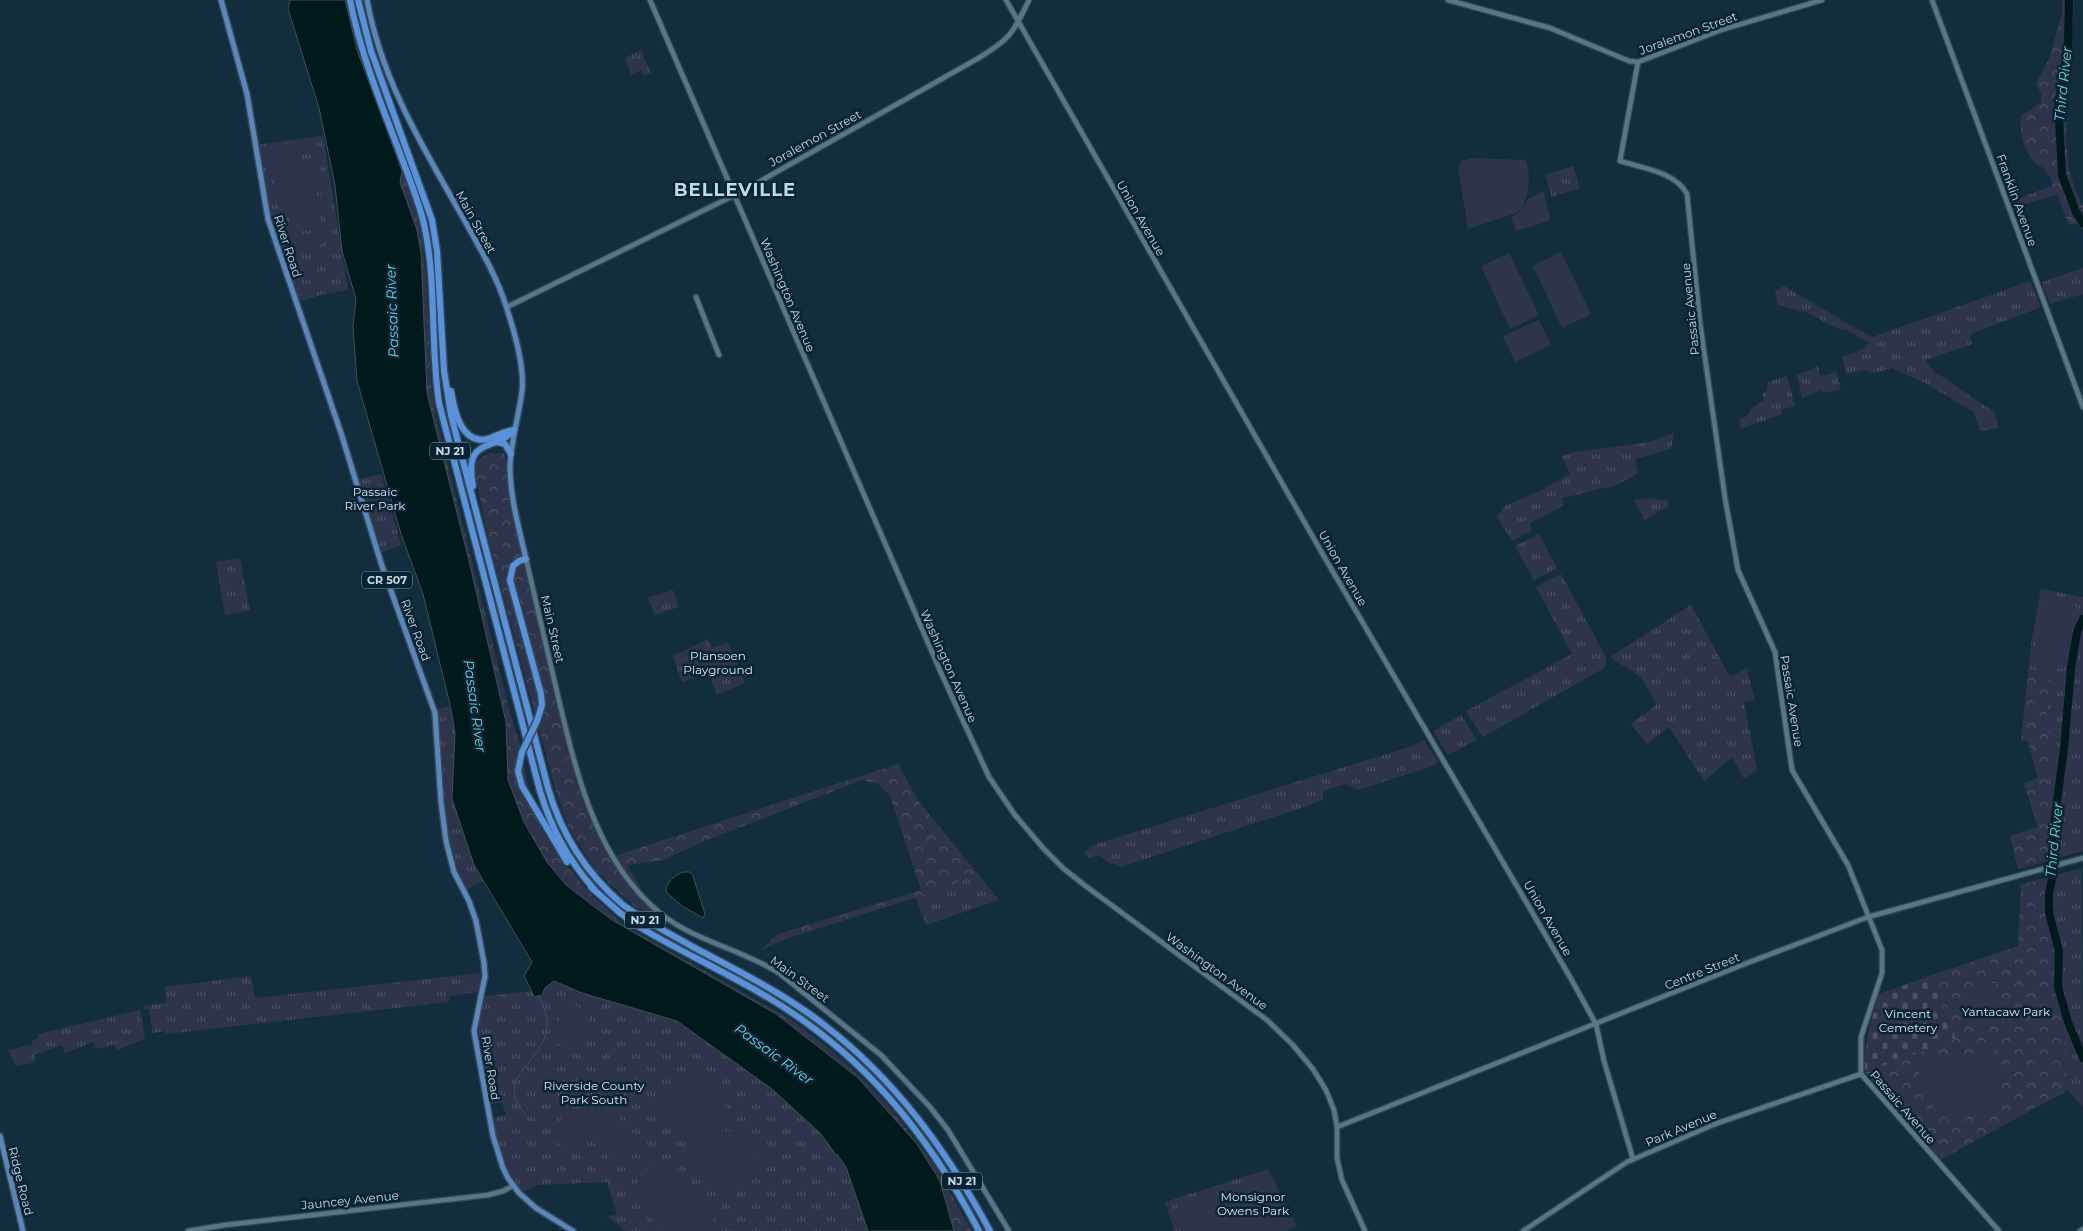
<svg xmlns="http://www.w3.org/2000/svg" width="2083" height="1231" font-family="Montserrat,sans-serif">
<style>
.grass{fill:url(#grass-tufts)}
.forest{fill:url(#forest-crowns);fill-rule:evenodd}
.cemetery{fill:url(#cemetery-stones)}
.pitch{fill:#2f344d;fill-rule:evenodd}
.water{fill:#00191a;stroke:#3c5256}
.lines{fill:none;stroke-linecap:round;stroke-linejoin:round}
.stream{stroke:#3c5256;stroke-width:1}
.river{stroke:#00191a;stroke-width:8}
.secondary-casing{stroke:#344856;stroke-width:7}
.primary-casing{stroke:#344856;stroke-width:8}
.highway-casing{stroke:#344856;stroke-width:9}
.secondary{stroke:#587688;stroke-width:4.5}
.primary{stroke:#5987b9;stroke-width:5}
.highway{stroke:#5992da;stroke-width:6}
.highway-bridge-casing{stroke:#344856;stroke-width:9;stroke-linecap:butt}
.highway-bridge{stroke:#5992da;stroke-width:6}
.labels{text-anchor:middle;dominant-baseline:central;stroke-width:5;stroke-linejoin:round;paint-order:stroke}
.shield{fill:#072434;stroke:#8da1ae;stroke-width:1}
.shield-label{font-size:11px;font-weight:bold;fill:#c7d7e2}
.street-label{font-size:12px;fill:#c7d7e2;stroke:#072434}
.park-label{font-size:12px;fill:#dce3fd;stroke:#072434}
.water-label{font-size:14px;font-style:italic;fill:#72d1d3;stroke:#072434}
.district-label{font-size:18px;font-weight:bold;letter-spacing:1px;fill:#c7d7e2;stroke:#072434}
</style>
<defs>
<pattern id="grass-tufts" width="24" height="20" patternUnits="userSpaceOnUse" patternTransform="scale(1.25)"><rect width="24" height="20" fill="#2f344d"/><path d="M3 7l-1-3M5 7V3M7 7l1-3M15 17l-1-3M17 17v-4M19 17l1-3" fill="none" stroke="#4c5166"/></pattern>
<pattern id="forest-crowns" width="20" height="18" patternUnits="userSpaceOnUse" patternTransform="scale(1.25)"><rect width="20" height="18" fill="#2f344d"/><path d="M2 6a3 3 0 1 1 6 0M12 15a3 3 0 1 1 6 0" fill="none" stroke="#4c5166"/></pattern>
<pattern id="cemetery-stones" width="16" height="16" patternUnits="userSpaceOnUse" patternTransform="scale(1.25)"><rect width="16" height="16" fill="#2f344d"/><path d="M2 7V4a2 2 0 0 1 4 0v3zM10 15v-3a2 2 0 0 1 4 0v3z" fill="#4c5166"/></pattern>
</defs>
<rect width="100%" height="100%" fill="#122e3e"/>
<g class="grass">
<polygon points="641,50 651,73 645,76 641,70 631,75 625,58"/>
<polygon points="323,136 348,290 320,295 296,303 273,234 256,145"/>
<polygon points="1573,166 1580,188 1552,197 1545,175"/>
<polygon points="2058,179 2063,193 2015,207 2012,201 2052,186 2052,180"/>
<polygon points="2083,268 2083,294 2050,304 2042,282"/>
<polygon points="2030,281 2041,307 1970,334 1972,344 1925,360 1934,371 1994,412 1999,428 1980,431 1974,412 1925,383 1892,368 1875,373 1864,370 1846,374 1842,357 1862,350 1869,343 1847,330 1836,328 1808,313 1778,305 1775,291 1784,286 1862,332 1873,337"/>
<polygon points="1818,364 1820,376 1836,372 1841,389 1822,393 1821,390 1802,398 1797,375 1813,369"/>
<polygon points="1787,376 1795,406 1782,409 1782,414 1741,429 1739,419 1746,417 1752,408 1764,400 1762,394 1767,391 1768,382"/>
<polygon points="1674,433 1671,449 1635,459 1638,473 1617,485 1562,498 1563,506 1530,523 1532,530 1512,541 1497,517 1505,506 1544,489 1570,474 1562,456 1575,452 1650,442"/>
<polygon points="381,474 401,545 378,554 356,480"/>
<polygon points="1650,498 1667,501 1669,506 1645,520 1634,500"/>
<polygon points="1539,534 1557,568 1534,580 1515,546"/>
<polygon points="240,558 250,611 225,615 216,562"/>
<polygon points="1561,574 1607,659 1604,668 1483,737 1466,711 1572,654 1536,587"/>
<polygon points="2041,589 2083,597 2083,851 2018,869 2010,836 2038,827 2024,783 2038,778 2028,741 2021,740 2032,639"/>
<polygon points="673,590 679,607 655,615 648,598"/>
<polygon points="1691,605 1730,677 1747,668 1755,700 1744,702 1757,770 1744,779 1732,757 1704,781 1669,727 1647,744 1631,724 1657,704 1641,677 1610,657"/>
<polygon points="708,639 712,648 728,642 745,683 717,695 710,676 704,674 682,682 673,656"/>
<polygon points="450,706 455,733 453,762 474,865 483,881 464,891 454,872 446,841 434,710"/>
<polygon points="1461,715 1477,740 1448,755 1433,731"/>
<polygon points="1424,740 1439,763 1424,769 1358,790 1346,784 1323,791 1323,800 1304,807 1121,867 1113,863 1111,864 1099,855 1090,858 1084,852 1096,844 1409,747"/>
<polygon points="2082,868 2083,1107 2068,1090 1938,1161 1865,1072 1956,1039 1930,976 2018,946 2021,890 2020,885"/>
<polygon points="978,874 999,900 926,925 916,898"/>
<polygon points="481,973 478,992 449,996 449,1002 166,1034 165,1031 153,1033 149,1009 144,1009 143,1006 166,1003 165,987 251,976 255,998"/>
<path d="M554,981L582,993L677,1021L772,1089L821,1134L846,1167L868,1231H626L606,1216L617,1215L607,1182L538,1185L519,1193L508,1178L489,1118L506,1115L502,1102L487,1105C483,1081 465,1013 485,996L530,991L535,997L542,995L545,988Z"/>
<polygon points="140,1010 145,1039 117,1050 115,1044 96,1049 93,1042 65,1053 62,1045 34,1055 36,1062 16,1066 8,1050 32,1045 33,1040 38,1038 38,1034"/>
<polygon points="1268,1169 1297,1226 1286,1231 1172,1231 1174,1230 1165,1202"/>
</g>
<g class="forest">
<path d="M2062,0H2074L2072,35L2065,91L2067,101L2066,139L2069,169L2075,190L2083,206V229L2081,226L2076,224L2069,225L2058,196L2054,192C2053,183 2050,173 2043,168C2038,164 2034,163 2031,158C2022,145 2020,131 2021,116L2041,102V93L2036,84L2049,59L2062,14Z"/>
<path d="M402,171C437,247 422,332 435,412L508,705L519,741L530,795L541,829L560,858L588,891L624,925L792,1020L831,1050L863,1079L888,1105L934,1164L972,1231H954L940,1181L917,1144L857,1077L776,1014L612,920L566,885L547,862L524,822L508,780L506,722L470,565L427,393L421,253L417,230L400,182Z"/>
<polygon points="490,453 504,453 540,623 575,774 611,857 898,764 919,802 978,874 937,891 791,937 761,950 778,934 921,890 890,796 878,784 862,780 707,840 663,860 627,865 646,897 670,921 669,923 634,906 596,871 569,828 556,792 488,539 474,467 479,458"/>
<polygon points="2029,669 2041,672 2055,688 2046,713 2052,746 2047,800 2053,807 2053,810 2058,820 2055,859 2018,869 2010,836 2038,827 2024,783 2038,778 2028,741 2021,740"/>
<path d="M2052,876L2068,1089L1938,1161L1865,1072L1956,1039L1930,976L2018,946L2021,890L2020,885ZM1994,1049L2002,1105L1924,1062Z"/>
</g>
<path class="cemetery" d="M1930,976L1956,1039L1865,1072C1864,1044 1871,1020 1879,994Z"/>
<g class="pitch">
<path d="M293,141L308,144L318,153L330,221C332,245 308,258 290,243V247L285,248L271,150H275L276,153L283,146ZM297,146L308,149L316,160L326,226L321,239L308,246L295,243L288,233L278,166C279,154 285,147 297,146Z"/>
<path d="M1473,158L1526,160C1531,177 1529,192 1522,209L1513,214L1468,229L1458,168L1461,161Z"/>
<polygon points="312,161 322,228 292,233 282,166"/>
<polygon points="1543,191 1550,216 1549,221 1516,231 1511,217 1523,209 1528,199"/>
<polygon points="1561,252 1591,314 1562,328 1533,266"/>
<polygon points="1509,253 1539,315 1510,329 1481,266"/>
<polygon points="305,263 313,264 317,267 318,275 314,280 306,281 302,278 299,266"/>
<polygon points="1539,320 1551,345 1515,362 1503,336"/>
<polygon points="2048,596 2076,607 2077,611 2066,637 2061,669 2036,665 2042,626 2052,627 2047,621 2041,620 2044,598"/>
<path d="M1987,983H1996L2002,1022L1999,1024L1961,1027C1957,1005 1965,989 1987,983Z"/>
<polygon points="568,1002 592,1014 572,1051 549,1039"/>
<polygon points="1994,1049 2002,1105 1998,1110 1936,1113 1917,1069 1924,1062"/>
<path d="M694,1072H699L732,1113C728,1119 722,1126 715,1130C695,1139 663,1133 659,1109Z"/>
<polygon points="599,1096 642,1142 617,1166 586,1134 582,1145 573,1154 550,1137 565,1112 577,1117"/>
<path d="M728,1131C744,1135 754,1141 763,1154L726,1193L721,1194L687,1153C697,1137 711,1133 728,1131Z"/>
<path d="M665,1163L673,1165L711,1205L714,1219L709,1231H663L637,1202L633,1192C638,1175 648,1165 665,1163Z"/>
<polygon points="1270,1177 1290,1224 1274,1231 1242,1231 1225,1192"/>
<polygon points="1223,1192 1240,1231 1183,1231 1176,1210 1177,1206"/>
</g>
<g class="water">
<polygon points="290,0 345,0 357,50 402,171 400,182 417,230 421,253 427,393 470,565 506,722 508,780 524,822 547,862 566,885 612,920 776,1014 857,1077 917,1144 940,1181 954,1231 868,1231 846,1167 837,1154 835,1155 833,1150 831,1150 831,1148 821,1134 772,1089 677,1021 582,993 554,981 545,988 542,995 535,997 533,994 524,976 532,962 474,865 452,799 455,733 451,709 423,594 401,534 357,381 353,326 356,299 342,251 335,185 319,108 288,9"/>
<path d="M684,872H690L693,876L705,914L703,918L682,906L666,892C665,883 676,874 684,872Z"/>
</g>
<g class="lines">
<path class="stream" d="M531,1121C488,1075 539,1071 547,1029C549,1019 543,1005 539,996"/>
<g class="river">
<polyline points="2069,0 2068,47 2059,99 2059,118 2062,175 2076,212 2083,223"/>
<polyline points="2083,619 2077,632 2071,668 2064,749 2053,831 2053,875 2049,893 2049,913 2059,951 2058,987 2068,1022 2083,1058"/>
</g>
<defs>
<g id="secondary">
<polyline points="650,0 942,675 989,777 1015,815 1043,848 1064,869 1087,887 1267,1020 1292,1044 1313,1069 1326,1090 1334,1110 1337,1127 1337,1158 1342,1180 1365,1231"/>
<polyline points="1006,0 1322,553 1570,977 1596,1024 1604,1061 1633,1159"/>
<polyline points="1448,0 1550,28 1629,61 1638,62 1721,30 1822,0"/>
<polyline points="1932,0 2083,407"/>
<path d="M1638,62L1620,161C1642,168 1676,172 1687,194L1700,323L1725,498L1738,570L1775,652L1792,770L1848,865L1882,950V973L1861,1037V1074L1999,1231"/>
<polyline points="696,297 719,355"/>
<path d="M507,307L741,192L977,59C1010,39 1012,35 1029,0"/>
<path d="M526,559C536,602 546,645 556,688C575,767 594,860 661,914C697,942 741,949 779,973L881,1055L930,1107L948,1130L1009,1231"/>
<polyline points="1337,1127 1742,965 1868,917 2083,858"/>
<polyline points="188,1231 225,1225 488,1195 503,1191 513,1186"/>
<polyline points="1523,1231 1627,1162 1715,1124 1861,1074"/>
<polyline points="2080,1231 2083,1229"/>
</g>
<g id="primary">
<polyline points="221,0 247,94 268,219 341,433 381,563 435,713 441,802 446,841 454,872 469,901 476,921 484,963 485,976 474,1031 493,1136 503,1168 508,1178 519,1193 536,1208 573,1231"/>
<path d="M367,0C381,78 422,146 461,214C477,243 496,274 506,306C514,330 525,366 522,391C519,416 511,440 510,466C510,498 519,528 526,559"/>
<polyline points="0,1136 23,1231"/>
</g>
<g id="highway">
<path d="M350,0C360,51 379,99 398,148C407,173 418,198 424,224C437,282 430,344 439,403L540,791C551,828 568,860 594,889"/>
<path d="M358,0L371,51L432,220L437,251L444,371L451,415L548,788C561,833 586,873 622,904C644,921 669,933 693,947C738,971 783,993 823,1024C896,1080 947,1151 990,1231"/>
<path d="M451,391C454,410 461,445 488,439C497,436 504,431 514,430"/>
<polyline points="497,442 505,444 511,454"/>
<path d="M473,486C463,436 495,452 514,430"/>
<polyline points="526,559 519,561 513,566 510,580 541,694 542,705 537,721"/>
<polyline points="522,752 518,771 522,786 567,862"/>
<path d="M591,887L619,912L636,925C679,951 726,972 769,998C864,1055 928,1134 979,1231"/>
</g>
</defs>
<use href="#secondary" class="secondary-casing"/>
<use href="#primary" class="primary-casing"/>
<use href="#highway" class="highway-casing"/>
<use href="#secondary" class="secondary"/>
<use href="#primary" class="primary"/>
<use href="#highway" class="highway"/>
<defs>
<polyline id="highway-bridge" points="522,752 537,721"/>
</defs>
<use href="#highway-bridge" class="highway-bridge-casing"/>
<use href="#highway-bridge" class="highway-bridge"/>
</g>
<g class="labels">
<g class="shield">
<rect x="430" y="442.5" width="40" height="17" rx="4"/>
<rect x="362" y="571.5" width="50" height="17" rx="4"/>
<rect x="625" y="911.5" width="40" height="17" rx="4"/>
<rect x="942" y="1172.5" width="40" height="17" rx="4"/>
</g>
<g class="shield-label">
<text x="450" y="451">NJ 21</text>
<text x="387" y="580">CR 507</text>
<text x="645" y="920">NJ 21</text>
<text x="962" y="1181">NJ 21</text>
</g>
<g class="street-label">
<text transform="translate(1688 33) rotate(-20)">Joralemon Street</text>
<text transform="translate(815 138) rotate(-29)">Joralemon Street</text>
<text transform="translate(2017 200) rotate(70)">Franklin Avenue</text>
<text transform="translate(1141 218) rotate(60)">Union Avenue</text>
<text transform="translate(476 222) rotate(61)">Main Street</text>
<text transform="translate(288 246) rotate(72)">River Road</text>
<text transform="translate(788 295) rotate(67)">Washington Avenue</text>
<text transform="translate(1690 309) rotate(-96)">Passaic Avenue</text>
<text transform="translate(1343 568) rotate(60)">Union Avenue</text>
<text transform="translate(553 629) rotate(77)">Main Street</text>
<text transform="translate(416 630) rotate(70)">River Road</text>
<text transform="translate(949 666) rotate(66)">Washington Avenue</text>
<text transform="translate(1792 701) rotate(81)">Passaic Avenue</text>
<text transform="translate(1548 918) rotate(60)">Union Avenue</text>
<text transform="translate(1217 971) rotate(36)">Washington Avenue</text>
<text transform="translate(1702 971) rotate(-22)">Centre Street</text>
<text transform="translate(800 979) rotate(36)">Main Street</text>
<text transform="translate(491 1068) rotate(81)">River Road</text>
<text transform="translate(1903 1107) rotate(49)">Passaic Avenue</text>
<text transform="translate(1681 1128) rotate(-23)">Park Avenue</text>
<text transform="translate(21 1181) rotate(76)">Ridge Road</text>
<text transform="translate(350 1200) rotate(-6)">Jauncey Avenue</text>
</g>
<g class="park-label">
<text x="375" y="491">Passaic<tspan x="375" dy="14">River Park</tspan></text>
<text x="718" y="655">Plansoen<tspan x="718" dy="14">Playground</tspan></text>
<text x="2006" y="1011">Yantacaw Park</text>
<text x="1908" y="1013">Vincent<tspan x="1908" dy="14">Cemetery</tspan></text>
<text x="594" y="1085">Riverside County<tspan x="594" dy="14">Park South</tspan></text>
<text x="1253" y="1196">Monsignor<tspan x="1253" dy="14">Owens Park</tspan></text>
</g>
<g class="water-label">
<text transform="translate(2063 84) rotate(-84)">Third River</text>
<text transform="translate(392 311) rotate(-92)">Passaic River</text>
<text transform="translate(475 706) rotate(82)">Passaic River</text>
<text transform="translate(2054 840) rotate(-84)">Third River</text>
<text transform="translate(774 1054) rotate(36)">Passaic River</text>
</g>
<g class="district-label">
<text x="735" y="190">BELLEVILLE</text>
</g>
</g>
</svg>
